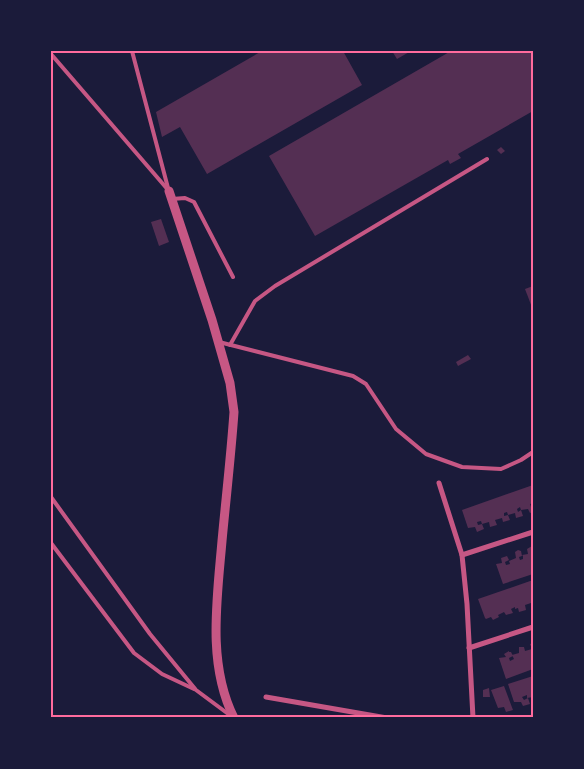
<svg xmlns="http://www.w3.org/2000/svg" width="584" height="769" font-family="Roboto,sans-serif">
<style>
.building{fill:#542f53}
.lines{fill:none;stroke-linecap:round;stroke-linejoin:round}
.service{stroke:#c65784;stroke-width:4}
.minor{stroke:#c65784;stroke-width:5}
.tertiary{stroke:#c65784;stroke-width:9}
.neatline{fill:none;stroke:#ff6b9d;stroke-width:2}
</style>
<rect width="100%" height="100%" fill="#1b1b3a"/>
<g class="building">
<polygon points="262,51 343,51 362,85 207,174 180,127 162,137 156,112"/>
<polygon points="392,51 411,51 397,59"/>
<polygon points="451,51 533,51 533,111 458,154 461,158 450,164 448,160 315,236 269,156"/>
<polygon points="501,147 505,151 501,154 497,150"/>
<polygon points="161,219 169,242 159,246 151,222"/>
<polygon points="533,286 533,310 525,289"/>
<polygon points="468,355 471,359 458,366 456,362"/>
<polygon points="533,485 533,503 530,504 531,507 533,506 533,512 530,513 528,509 521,510 520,507 517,509 518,512 521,510 523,516 516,518 515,513 508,515 507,512 504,513 504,516 508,515 510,520 503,522 502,518 495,520 497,525 490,527 489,522 482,524 481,521 477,522 478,525 482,524 484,529 477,532 475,527 468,528 462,510"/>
<polygon points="532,546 533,574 503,584 496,564 502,563 501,558 507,556 509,560 505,562 506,565 510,564 509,561 516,558 515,552 518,550 521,551 522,556 519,557 520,560 523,559 523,556 522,555 528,554 527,549"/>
<polygon points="533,580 533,608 531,603 525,605 526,610 519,612 518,608 515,609 515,607 511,609 513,613 506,615 504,612 498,615 499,617 493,620 491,617 486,619 485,618 478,599"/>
<polygon points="533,643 533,669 506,679 499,658 506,657 504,654 509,651 509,652 511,652 513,656 509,658 510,661 514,659 512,655 519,653 519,647 524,647 525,651 532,649 530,644"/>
<polygon points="533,676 533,697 527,698 527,695 522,697 524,700 528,698 530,704 523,706 521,702 514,702 508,684"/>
<polygon points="504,686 513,710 506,712 504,707 498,708 491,690"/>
<polygon points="489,688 490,697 483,697 483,690"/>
</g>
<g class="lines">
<g class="service">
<polyline points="132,51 168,188"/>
<polyline points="51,54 169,191"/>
<polyline points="172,199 185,198 194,202 233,277"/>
<polyline points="219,342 353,376 366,384 396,429 426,454 462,467 501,469 521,460 533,452"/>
<polyline points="230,345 255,301 275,286 487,159"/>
<polyline points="51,497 150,634 196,690 231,716"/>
<polyline points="51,543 134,653 162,674 194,689"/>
</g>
<g class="minor">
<polyline points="439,483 462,555 467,604 473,718"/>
<polyline points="462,555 533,532"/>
<polyline points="469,648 533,627"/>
<polyline points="266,697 387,718"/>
</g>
<path class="tertiary" d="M169,191L212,320L230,383L234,412C231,455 226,498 222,541C217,600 207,664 234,718"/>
</g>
<rect width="584" height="769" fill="none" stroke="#1b1b3a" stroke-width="105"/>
<rect x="52" y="52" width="480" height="664" class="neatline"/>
</svg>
